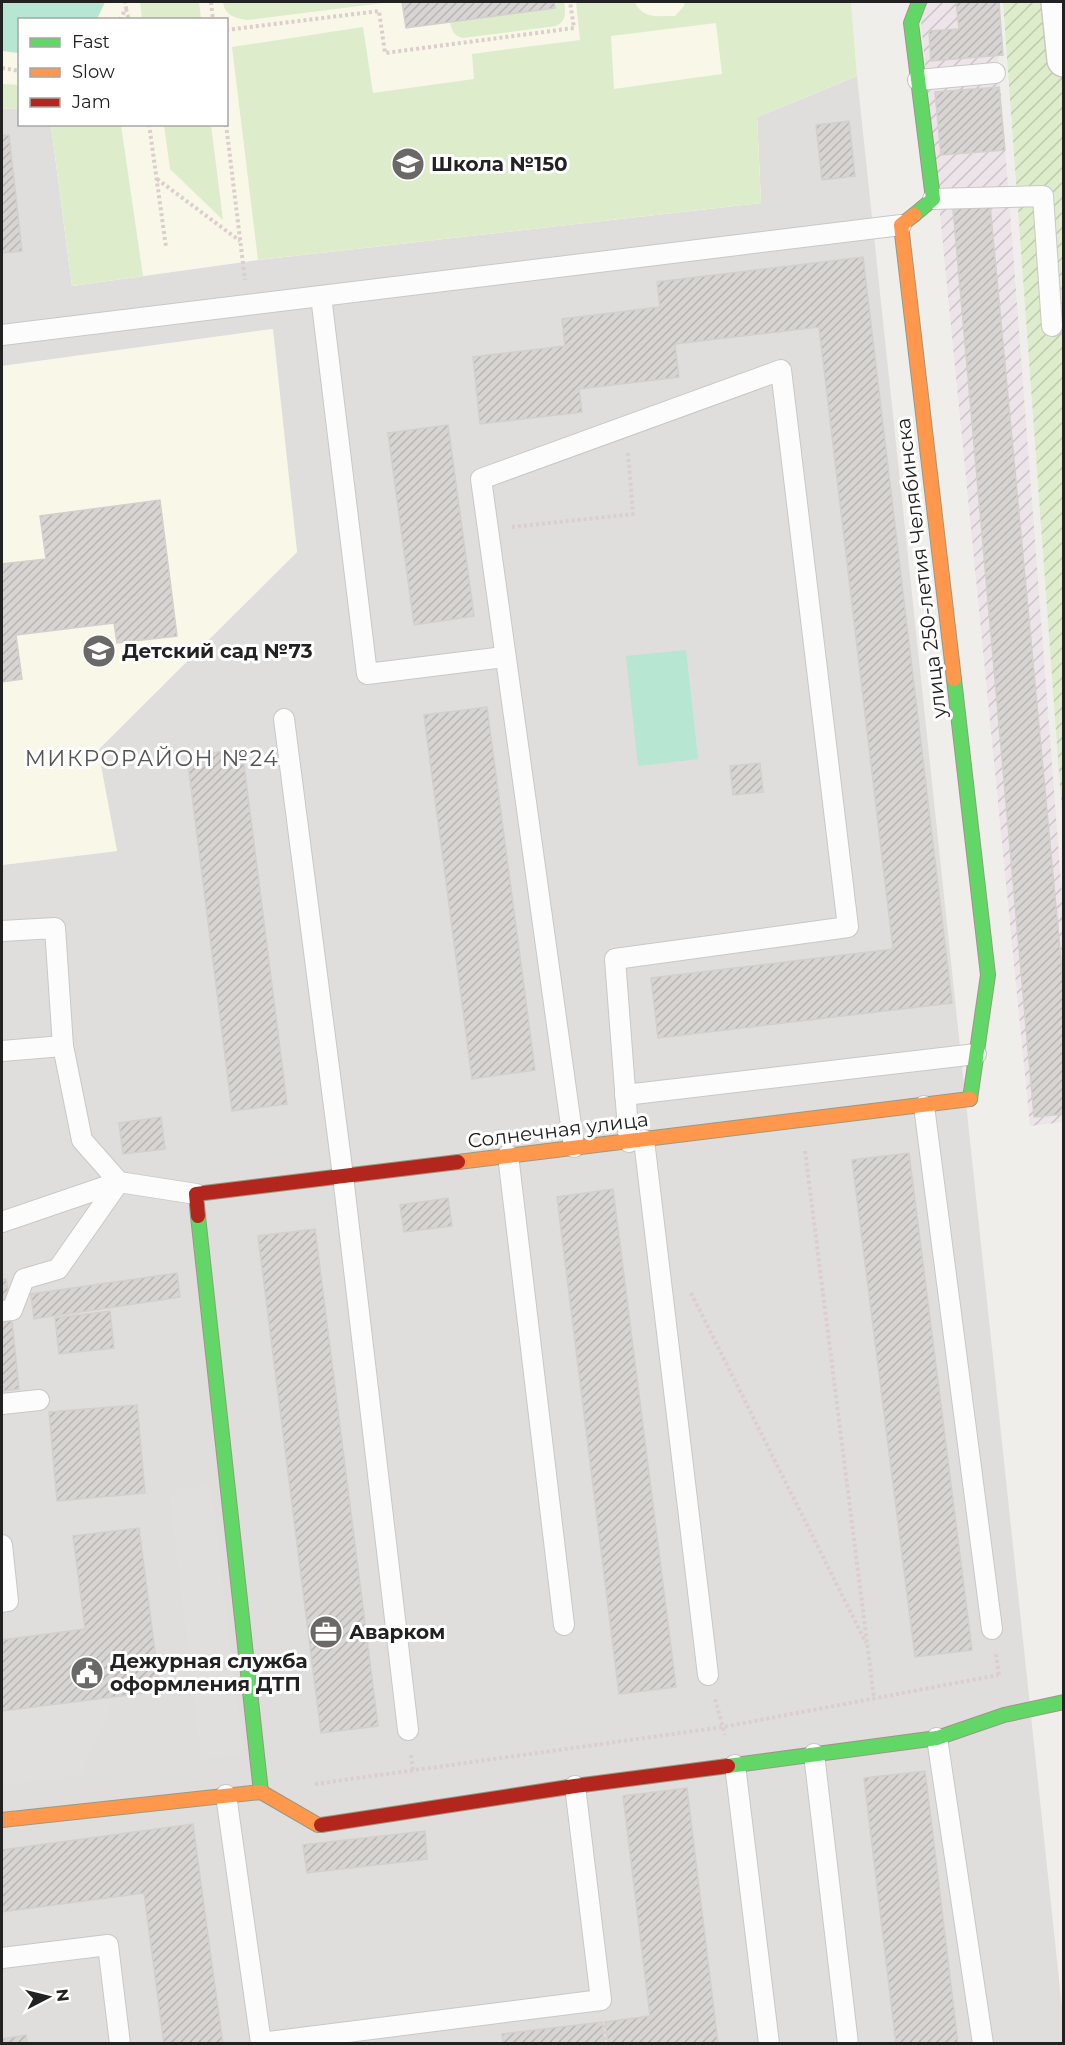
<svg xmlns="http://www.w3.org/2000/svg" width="1065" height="2045" font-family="Montserrat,sans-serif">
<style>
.residential{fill:#dfdedc}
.industrial{fill:url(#industrial-furrows)}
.education{fill:#f8f7e8}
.grass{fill:#ddeccb;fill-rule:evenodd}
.garden{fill:url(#garden-furrows)}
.pitch{fill:#b7e6d2}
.parking{fill:#e0dfde}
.building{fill:url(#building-hatch);stroke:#d3d0cc;stroke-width:1.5}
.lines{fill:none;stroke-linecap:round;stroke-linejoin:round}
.lane-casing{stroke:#c9c8c7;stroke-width:22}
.street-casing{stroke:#c9c8c7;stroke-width:36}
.fast-casing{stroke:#999a82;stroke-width:16}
.slow-casing{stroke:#999a82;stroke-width:16}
.jam-casing{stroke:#999a82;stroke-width:16}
.path{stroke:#dccecd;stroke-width:4;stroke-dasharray:3 3;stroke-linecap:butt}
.lane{stroke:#fdfcfc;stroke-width:20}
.street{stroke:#fdfcfc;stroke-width:33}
.fast{stroke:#63d668;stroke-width:14}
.slow{stroke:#ff974d;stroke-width:14}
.jam{stroke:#b3261e;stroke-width:14}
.labels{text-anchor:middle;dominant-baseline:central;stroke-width:6;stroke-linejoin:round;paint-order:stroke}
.poi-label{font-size:20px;font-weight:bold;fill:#222;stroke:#fff;text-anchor:start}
.street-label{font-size:20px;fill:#222;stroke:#fff}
.quarter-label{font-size:22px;letter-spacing:1.5px;fill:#555;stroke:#fff}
</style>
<defs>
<pattern id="industrial-furrows" width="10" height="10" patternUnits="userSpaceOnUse" patternTransform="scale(1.5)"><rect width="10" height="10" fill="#ede4e9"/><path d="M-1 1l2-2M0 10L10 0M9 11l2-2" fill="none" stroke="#cbc3c8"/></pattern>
<pattern id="garden-furrows" width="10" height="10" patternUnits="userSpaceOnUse" patternTransform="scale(1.5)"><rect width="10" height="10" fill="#ddeccb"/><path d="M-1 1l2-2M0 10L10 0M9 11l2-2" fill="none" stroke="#bdcaae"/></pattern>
<pattern id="building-hatch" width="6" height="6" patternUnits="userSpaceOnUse" patternTransform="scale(1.5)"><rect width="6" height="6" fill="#d7d4d2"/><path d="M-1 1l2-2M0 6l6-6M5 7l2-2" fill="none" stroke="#b8b6b4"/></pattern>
</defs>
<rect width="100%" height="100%" fill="#f0eeeb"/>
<polygon class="residential" points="857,76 1063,2017 1063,2043 2,2043 2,865 117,851 98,750 297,552 272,329 2,366 2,109 19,108 20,124 51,125 72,286 258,260 761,203 757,117"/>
<polygon class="industrial" points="919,2 994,2 1064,922 1063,1122 1030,1126"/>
<g class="education">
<polygon points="2,2 851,2 857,76 757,117 761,203 258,260 72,286 51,125 226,124 226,20 20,20 19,108 2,109"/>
<polygon points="273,329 297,552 98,750 117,851 2,865 2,366"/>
</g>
<g class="grass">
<polygon points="140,2 199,2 201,19 142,19"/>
<path d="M223,2H391L247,20C235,18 225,16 223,2Z"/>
<path d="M554,2H564C566,12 566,21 556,26L463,38C454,36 452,31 450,22L555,8Z"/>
<path d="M576,2H635C642,19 658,16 675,16L684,6L685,2H851L857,76L757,117L761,203L258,260L232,47L363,27L373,93L474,79L472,54L580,40ZM716,23L722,74L614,89L611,36Z"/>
<polygon points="2,84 19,85 19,108 2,109"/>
<polygon points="51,125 121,125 143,276 72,286"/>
<polygon points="164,125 211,125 223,220 170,169"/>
</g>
<polygon class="garden" points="1003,2 1063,2 1063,828"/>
<g class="pitch">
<polygon points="2,2 105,2 97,19 20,20 19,53 2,51"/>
<polygon points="686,650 698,759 638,766 626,656"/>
</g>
<g class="parking">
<polygon points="211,1485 244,1755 201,1760 169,1490"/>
<polygon points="115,1696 82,1775 2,1785 2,1711"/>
</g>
<g class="building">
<polygon points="402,2 554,2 555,8 406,28"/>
<polygon points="956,2 999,2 1003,55 931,61 929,31 959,29"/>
<polygon points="999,87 1005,150 941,155 935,92"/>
<polygon points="849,121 855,176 822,180 816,125"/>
<polygon points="9,135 22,251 2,253 2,136"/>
<polygon points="990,205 1064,992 1064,1114 1034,1117 953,209"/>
<polygon points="863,257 952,1003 658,1038 651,978 893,949 819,327 675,344 679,377 579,389 582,412 480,424 473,357 565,346 562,319 660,307 657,282"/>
<polygon points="448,425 474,616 414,625 388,433"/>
<polygon points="160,500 177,636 117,643 114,623 16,635 22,679 2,682 2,564 46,559 40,516"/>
<polygon points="487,707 535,1070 472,1079 424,715"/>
<polygon points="242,749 287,1104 232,1111 187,756"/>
<polygon points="760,763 763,792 733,795 730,766"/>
<polygon points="161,1117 165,1149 123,1154 119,1123"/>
<polygon points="909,1153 972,1650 915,1657 852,1160"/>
<polygon points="613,1189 676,1687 619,1694 557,1197"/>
<polygon points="448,1198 452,1226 404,1232 400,1205"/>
<polygon points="315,1229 378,1726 321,1733 258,1236"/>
<polygon points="177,1273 180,1297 34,1319 31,1294"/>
<polygon points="2,1279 6,1279 9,1299 2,1300"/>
<polygon points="110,1311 114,1348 59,1354 55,1318"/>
<polygon points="12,1321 19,1389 2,1391 2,1322"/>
<polygon points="137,1405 145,1493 57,1501 49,1412"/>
<polygon points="139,1528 160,1691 2,1711 2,1640 85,1629 73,1536"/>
<polygon points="925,1771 931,1819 958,2044 896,2044 864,1778"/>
<polygon points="687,1788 718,2044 608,2044 605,2022 650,2016 623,1796"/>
<polygon points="193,1824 211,1958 223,2044 164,2044 144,1893 2,1912 2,1850"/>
<polygon points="425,1831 427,1859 307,1873 303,1845"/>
<polygon points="602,2022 604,2044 503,2044 502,2034"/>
<polygon points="26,2035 27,2044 2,2044 2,2039"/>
</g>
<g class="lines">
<defs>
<g id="lane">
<polyline points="918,80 995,73"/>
<polyline points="933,199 1043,196 1052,326"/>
<polyline points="321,296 367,674 504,657"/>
<polyline points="2,335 901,225"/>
<polyline points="284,719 343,1176 408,1730"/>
<polyline points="2,931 55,928 63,1046 82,1140 119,1182 196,1194"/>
<polyline points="2,1051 63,1046"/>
<polyline points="625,1095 976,1054"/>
<polyline points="924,1106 992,1629"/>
<polyline points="644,1140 708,1675"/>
<polyline points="574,1147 481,479 781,370 848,927 615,959 629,1142"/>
<polyline points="508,1155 564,1625"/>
<polyline points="2,1222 119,1182"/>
<polyline points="2,1311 12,1310 24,1279 58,1269 119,1182"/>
<polyline points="2,1404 39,1400"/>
<polyline points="2,1545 8,1601 2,1602"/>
<polyline points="937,1738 983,2044"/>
<polyline points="814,1754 848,2044"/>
<polyline points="735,1765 769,2044"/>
<polyline points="226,1795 261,2043 601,2000 575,1786"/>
<polyline points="2,1958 108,1945 120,2044"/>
</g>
<polyline id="street" points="1058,2 1064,60"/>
<g id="fast">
<polyline points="914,215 933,199 911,23 919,2"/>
<polyline points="954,679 988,975 970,1099"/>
<polyline points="198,1216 261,1792"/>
<polyline points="728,1766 937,1738 1004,1715 1064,1702"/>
</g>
<g id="slow">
<polyline points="914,215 901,225 954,679"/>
<polyline points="458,1162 970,1099"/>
<polyline points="2,1820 261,1792 318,1825 321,1825"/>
</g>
<g id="jam">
<polyline points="198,1216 196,1194 458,1162"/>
<polyline points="321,1825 575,1786 728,1766"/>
</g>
</defs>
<use href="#lane" class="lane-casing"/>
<use href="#street" class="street-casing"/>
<use href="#fast" class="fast-casing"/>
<use href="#slow" class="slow-casing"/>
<use href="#jam" class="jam-casing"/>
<g class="path">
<polyline points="211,2 213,20"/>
<polyline points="126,9 129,20"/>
<polyline points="120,20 126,8 125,2"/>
<polyline points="226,30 379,11 385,53 574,28 570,2"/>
<polyline points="2,68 20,71"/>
<polyline points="149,124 166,247"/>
<polyline points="226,124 245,280"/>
<polyline points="157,179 240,241"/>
<polyline points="512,527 633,514 628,452"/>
<polyline points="805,1151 874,1698"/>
<polyline points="691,1293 866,1643"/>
<polyline points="996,1654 999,1676"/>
<polyline points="715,1699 725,1735"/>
<polyline points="411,1755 413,1770"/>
<polyline points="315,1784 723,1727 998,1675"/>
<polyline points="604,2025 606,2044"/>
</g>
<use href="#lane" class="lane"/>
<use href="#street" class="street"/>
<use href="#fast" class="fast"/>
<use href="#slow" class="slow"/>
<use href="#jam" class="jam"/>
</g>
<defs>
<symbol id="school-disc" viewBox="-11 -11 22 22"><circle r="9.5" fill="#6a6968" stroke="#fff"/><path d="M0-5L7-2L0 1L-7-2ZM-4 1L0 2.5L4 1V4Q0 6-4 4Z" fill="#fff"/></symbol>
<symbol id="office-disc" viewBox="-11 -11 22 22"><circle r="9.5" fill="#6a6968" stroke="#fff"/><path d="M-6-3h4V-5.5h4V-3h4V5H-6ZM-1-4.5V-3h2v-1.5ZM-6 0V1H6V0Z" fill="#fff"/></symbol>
<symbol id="civic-disc" viewBox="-11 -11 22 22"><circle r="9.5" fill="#6a6968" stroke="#fff"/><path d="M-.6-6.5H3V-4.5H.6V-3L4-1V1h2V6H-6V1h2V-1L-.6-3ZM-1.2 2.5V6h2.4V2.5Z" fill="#fff"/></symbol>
</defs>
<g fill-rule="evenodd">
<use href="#school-disc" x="389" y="145" width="38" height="38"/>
<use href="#school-disc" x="80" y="632" width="38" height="38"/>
<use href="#office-disc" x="307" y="1613" width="38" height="38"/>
<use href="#civic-disc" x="68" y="1654" width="38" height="38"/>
</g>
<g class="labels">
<g class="poi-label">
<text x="431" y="164">Школа №150</text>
<text x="122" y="651">Детский сад №73</text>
<text x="349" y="1632">Аварком</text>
<text x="110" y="1661">Дежурная служба<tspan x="110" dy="23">оформления ДТП</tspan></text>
</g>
<g class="street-label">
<text transform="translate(921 568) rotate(-97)">улица 250-летия Челябинска</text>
<text transform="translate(558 1130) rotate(-7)">Солнечная улица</text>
</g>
<g class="quarter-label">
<text x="152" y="758">МИКРОРАЙОН №24</text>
</g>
</g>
<rect width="1065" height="2045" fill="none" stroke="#222222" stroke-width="6"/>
<rect x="18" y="18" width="210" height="108" fill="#ffffff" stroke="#a7a7a7" stroke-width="1.5"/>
<rect x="30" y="38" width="30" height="9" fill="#63d668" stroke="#a7a7a7" stroke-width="1.5"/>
<text x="72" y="48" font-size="18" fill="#222222">Fast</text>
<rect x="30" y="68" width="30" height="9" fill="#ff974d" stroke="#a7a7a7" stroke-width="1.5"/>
<text x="72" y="78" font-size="18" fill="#222222">Slow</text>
<rect x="30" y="98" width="30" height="9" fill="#b3261e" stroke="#a7a7a7" stroke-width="1.5"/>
<text x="72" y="108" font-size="18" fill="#222222">Jam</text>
<g transform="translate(48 1997) rotate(83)" stroke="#ffffff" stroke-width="4.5" paint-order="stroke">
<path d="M0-4.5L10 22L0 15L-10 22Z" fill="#222222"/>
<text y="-9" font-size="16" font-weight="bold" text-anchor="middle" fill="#222222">N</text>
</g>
</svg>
